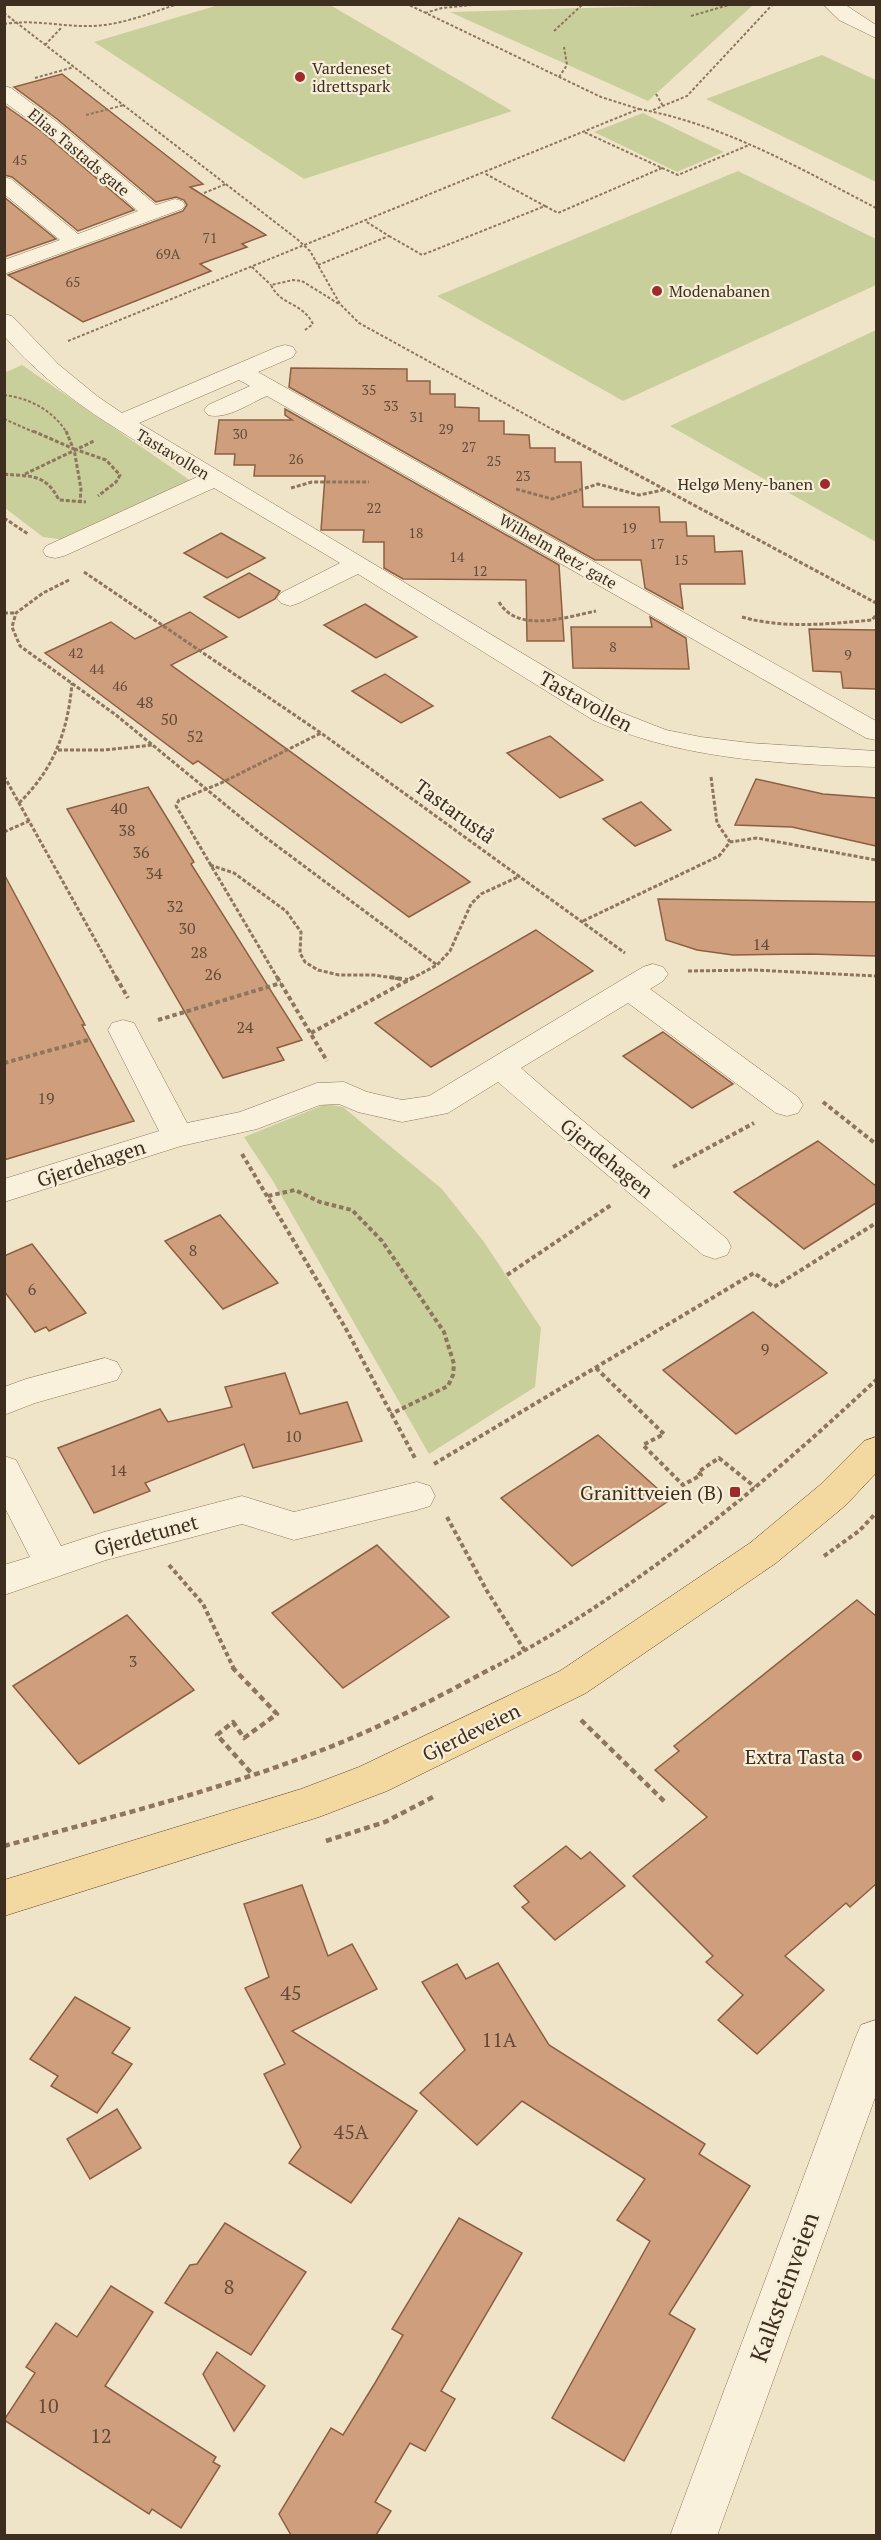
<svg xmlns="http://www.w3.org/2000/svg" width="881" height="2540" font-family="'PT Serif',serif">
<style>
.green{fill:#c9cf9b}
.building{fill:#cf9f7d;stroke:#8d5f41;stroke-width:1.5}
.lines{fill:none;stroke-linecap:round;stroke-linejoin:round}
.minor-casing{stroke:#8d765c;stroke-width:1}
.major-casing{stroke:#5b4430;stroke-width:1}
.path-far3{stroke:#8d765c;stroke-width:2;stroke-dasharray:3 2;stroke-linecap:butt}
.path-far2{stroke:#8d765c;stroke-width:3;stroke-dasharray:4 2;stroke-linecap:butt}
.path-far1{stroke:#8d765c;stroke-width:4;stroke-dasharray:4.5 3;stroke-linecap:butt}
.path{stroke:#8d765c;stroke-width:4.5;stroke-dasharray:6 4;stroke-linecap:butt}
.minor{fill:#faf1dc;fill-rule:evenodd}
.major{fill:#f3d9a0;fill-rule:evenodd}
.poi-dot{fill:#9e2a2b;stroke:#f7eed8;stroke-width:2}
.labels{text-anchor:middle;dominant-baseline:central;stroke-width:4.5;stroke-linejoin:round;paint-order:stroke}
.far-number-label{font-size:14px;fill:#624a37}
.far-poi-label{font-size:16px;fill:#3d2e20;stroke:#f7eed8;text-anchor:start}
.far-street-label{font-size:16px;fill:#3d2e20;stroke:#f7eed8}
.number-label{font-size:16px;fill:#624a37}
.street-label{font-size:20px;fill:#3d2e20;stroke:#f7eed8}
.poi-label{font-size:20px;fill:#3d2e20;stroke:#f7eed8;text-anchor:end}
.near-number-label{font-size:20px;fill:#624a37}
.near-street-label{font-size:24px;fill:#3d2e20;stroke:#f7eed8}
</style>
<rect width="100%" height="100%" fill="#f0e4c8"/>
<g class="green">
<polygon points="222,4 330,5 512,111 304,179 94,42"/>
<polygon points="688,5 753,5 648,101 450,12"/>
<polygon points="822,55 876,80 876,182 706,99"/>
<polygon points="643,113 724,152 677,172 594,132"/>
<polygon points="738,171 876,239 876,285 623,401 437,296"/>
<polygon points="876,330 876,542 670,426"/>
<polygon points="22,365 194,483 66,540 43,537 5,508 4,373"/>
<polygon points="326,1104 343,1107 442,1189 484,1242 541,1328 535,1387 429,1454 273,1181 244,1137"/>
</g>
<g class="building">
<polygon points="62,74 203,184 190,187 266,235 242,244 247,247 200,264 211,271 83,322 8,275 183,211 187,205 184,200 176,197 156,202 57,119 14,87"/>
<polygon points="4,105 41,131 134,210 78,231 12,177 4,175"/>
<polygon points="4,197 56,239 4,257"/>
<polygon points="291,368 407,369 407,381 430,381 430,394 455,394 455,407 479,408 479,421 504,421 504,434 529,435 530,448 555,448 555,462 581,462 583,507 659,507 660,522 686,522 687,536 714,536 715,552 742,551 745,584 680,584 683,609 645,588 641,560 595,560 289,387"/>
<polygon points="285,409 559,565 564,641 527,641 526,580 403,579 384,568 384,542 363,542 364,530 321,530 325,476 254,476 255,465 234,465 235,454 215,454 219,420 292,420 285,415"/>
<polygon points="221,533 265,558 227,578 184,553"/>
<polygon points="249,573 280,591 275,599 239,618 204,597"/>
<polygon points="365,604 417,637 376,658 324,625"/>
<polygon points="190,612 227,637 171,665 470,882 409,917 198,761 193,764 45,653 111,622 135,639"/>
<polygon points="650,617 686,638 689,669 573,668 571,627 652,627"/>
<polygon points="809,629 876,630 876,689 843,688 841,672 813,671"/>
<polygon points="385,674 433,706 401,723 352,691"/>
<polygon points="550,736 603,780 560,798 507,753"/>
<polygon points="756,779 823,794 876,798 876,846 792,827 735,825"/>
<polygon points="148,787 194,862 191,864 302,1040 277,1048 284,1060 223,1078 67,809"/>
<polygon points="641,802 671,830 635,846 603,819"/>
<polygon points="4,874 85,1025 82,1025 134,1121 4,1160"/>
<polygon points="658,899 876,902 876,956 810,954 733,955 697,950 666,940"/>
<polygon points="536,930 593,971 431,1067 375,1023"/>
<polygon points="663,1032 733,1084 692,1108 623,1056"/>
<polygon points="818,1141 876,1186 876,1203 804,1249 734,1192"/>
<polygon points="220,1215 278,1283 223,1309 165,1241"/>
<polygon points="32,1244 86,1313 49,1331 46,1327 35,1332 4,1291 4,1256"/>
<polygon points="753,1312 827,1373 736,1434 663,1370"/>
<polygon points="285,1373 300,1414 347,1402 362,1441 253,1468 244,1444 145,1483 150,1491 94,1513 58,1448 160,1409 168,1422 232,1407 225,1387"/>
<polygon points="598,1435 670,1500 572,1566 501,1498"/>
<polygon points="377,1545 449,1617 343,1688 272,1613"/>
<polygon points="857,1600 876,1616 876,1884 850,1907 846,1903 785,1956 824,1990 757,2054 718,2020 743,1995 706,1962 713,1956 633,1876 707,1817 655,1770 679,1751 674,1746"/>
<polygon points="127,1615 194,1690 79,1764 13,1686"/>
<polygon points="566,1846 581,1859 590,1852 625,1886 555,1940 522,1907 529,1902 514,1886"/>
<polygon points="302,1885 328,1956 352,1944 377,1989 292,2031 417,2111 351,2203 289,2163 301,2147 264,2074 285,2064 245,1988 269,1977 244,1904"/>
<polygon points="498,1963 549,2045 705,2144 699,2154 750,2186 669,2314 695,2329 624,2461 552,2418 650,2241 617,2220 645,2179 522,2101 477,2145 420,2093 465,2050 422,1982 457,1964 466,1979"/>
<polygon points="75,1997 130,2028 112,2053 132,2064 97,2113 51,2086 58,2076 30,2059"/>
<polygon points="117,2109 141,2148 90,2179 67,2139"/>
<polygon points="459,2218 522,2253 441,2391 455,2399 425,2451 410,2443 375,2502 391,2511 376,2535 291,2535 279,2514 331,2428 343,2435 375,2383 403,2335 392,2329"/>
<polygon points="225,2223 306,2272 251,2355 165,2303 190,2265 197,2264"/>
<polygon points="111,2286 153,2312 105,2386 216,2457 213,2462 220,2466 181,2528 152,2509 149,2514 4,2420 35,2373 26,2367 56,2323 77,2337"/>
<polygon points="217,2352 265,2386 234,2431 203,2374"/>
</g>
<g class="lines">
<defs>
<g id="minor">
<polygon points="823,4 844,4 876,25 876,38 839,20"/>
<polygon points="4,86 11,88 56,121 156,205 175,199 182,201 185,205 182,209 4,274 4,260 60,240 4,194 4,177 11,179 78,234 138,211 42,129 4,102"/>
<path d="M4,314L12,316L58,364L97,396L122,413L277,347L285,345L293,347L296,352L293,357L258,372L876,721V740L866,738L267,396C250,403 227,420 208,415L204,410L208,405L250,386L239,380L139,423L620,712L666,730L701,737L750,743L876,751V767C780,764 682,760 593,720L358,574L299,603L290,606L281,603L277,598L281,593L340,563L214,488L64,556L55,558L46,556L43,551L46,546L197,477C126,435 59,399 4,336Z"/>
<path d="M653,964L663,967L668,974L663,981L650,989L798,1097L803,1105L798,1113L787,1116L776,1113L628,1003L521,1068C588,1127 658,1181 727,1239L731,1247L727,1255L715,1259L703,1255C635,1197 565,1141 498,1082L448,1113L402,1122L358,1112L339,1104L320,1105L257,1129L181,1146L4,1202V1179L159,1131L108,1030L112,1023L123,1020L134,1023L187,1123L240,1112L317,1083L344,1082L367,1092L402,1100L429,1096L643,967Z"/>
<polygon points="105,1358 117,1362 122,1371 117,1380 35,1403 4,1415 4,1387 26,1379"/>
<polygon points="4,1456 16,1460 61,1546 104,1532 242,1496 294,1512 417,1482 430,1486 435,1496 430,1506 417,1510 294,1540 242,1524 106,1560 4,1595 4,1565 30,1557 4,1506"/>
<polygon points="876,2020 876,2095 717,2536 670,2536 855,2039 861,2025"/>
</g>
<polygon id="major" points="876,1437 876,1473 846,1505 776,1563 586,1693 387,1791 319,1817 4,1916 4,1880 301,1789 359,1767 560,1671 750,1543 820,1485 864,1441"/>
</defs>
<use href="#minor" class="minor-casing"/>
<use href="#major" class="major-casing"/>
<g class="path-far3">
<polyline points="4,13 297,239 310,251 340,304 359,323 559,433"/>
<polyline points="425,13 442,8 483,4"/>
<polyline points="691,16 732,4"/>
<path d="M4,24C34,19 63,27 92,26C122,25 150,13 178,4"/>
<polyline points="554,31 583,4"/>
<polyline points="45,45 62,27"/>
<polyline points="559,77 567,65 564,47"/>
<polyline points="35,78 74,67"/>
<polyline points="656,94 663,106"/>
<path d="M639,109C725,125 799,168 876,208"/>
<polyline points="653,110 687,96 773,4"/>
<polyline points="86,115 124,105"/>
<polyline points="662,168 678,175 749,145"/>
<polyline points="204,193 226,184"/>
<polyline points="545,206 558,213 662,168 584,132"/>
<polyline points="389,236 422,255 545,206 484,173"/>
<polyline points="318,265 389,236 365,221"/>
<polyline points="252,267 271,285"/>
<path d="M305,330L313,324C302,302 281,306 271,285L293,280L302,281L339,304"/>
<polyline points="68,341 639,109 601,97 407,4"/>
<path d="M4,395C29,398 53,410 67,433"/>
<polyline points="4,419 36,433"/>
</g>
<g class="path-far2">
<polyline points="33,431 74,449 81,489 80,503"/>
<polyline points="66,431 73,448"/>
<polyline points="556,431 876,603"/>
<polyline points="74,449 106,460 120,475 116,482 98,496"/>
<path d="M4,474C32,477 45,473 59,500L86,502"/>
<polyline points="25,474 94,441"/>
<polyline points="291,488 312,482 369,482"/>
<polyline points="516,489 552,499 598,484 639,495 663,490"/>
<polyline points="4,518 28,534"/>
<polyline points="84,572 321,733 625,953"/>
<polyline points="69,580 43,593 16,613 12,627 20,646 116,715 261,834 437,965"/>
<path d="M499,602C518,634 566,617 596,611"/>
<polyline points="4,613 16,613"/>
<path d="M742,617C785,629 828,624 872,620L876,615"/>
<polyline points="58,750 104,750 153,745"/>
<polyline points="4,776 117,979"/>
<polyline points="711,777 717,823 730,842"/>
<path d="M19,803C54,769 68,731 72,683"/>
<polyline points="4,832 29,821"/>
<polyline points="210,865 234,873 286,911 301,932 300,953 305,962 318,970 339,975 374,975 400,979"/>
<polyline points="583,921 719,856 730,842 757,838 876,860"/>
<polyline points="688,971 754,970 876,976"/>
<polyline points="278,979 176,806 179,800 219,784 321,733"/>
<polyline points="411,979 437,965 450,951 471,904 481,894 520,876"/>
</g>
<g class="path-far1">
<polyline points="116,977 128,998"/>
<polyline points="277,977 327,1061"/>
<polyline points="390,977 408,980"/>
<polyline points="158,1020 281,983"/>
<polyline points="311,1033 414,977"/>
<polyline points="4,1063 88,1040"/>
<polyline points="823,1102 876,1144"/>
<polyline points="242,1154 346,1329 416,1460"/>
<polyline points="673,1167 754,1123"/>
<polyline points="268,1196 295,1190 320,1202 352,1210 382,1241 444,1332 454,1364 453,1375 448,1386 391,1414"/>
<polyline points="507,1275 611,1205"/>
<polyline points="596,1368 664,1434 643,1445 683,1485 701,1475 698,1472 719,1458 755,1487"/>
<polyline points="434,1464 754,1273 774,1287 876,1223"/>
<polyline points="447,1517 487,1591 525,1651"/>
<polyline points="824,1556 859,1531 876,1513"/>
<polyline points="169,1565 203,1604 234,1669"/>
<path d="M491,1669C634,1593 758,1490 876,1380"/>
</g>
<g class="path">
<polyline points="232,1667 277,1714 244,1738 233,1722 217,1735 252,1774"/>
<polyline points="581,1720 666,1803"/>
<polyline points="326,1841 385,1822 435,1796"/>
<path d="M4,1846C119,1815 237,1786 347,1740C397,1719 446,1693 494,1667"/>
</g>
<use href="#minor" class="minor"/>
<use href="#major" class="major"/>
</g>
<g class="poi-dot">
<circle cx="300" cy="77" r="6"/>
<circle cx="657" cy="291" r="6"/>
<circle cx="825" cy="484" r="6"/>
<rect x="729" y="1486" width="12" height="12" rx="3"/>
<circle cx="857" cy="1756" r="6"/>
</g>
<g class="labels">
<g class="far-number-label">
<text x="20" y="159">45</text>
<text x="210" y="237">71</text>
<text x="168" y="253">69A</text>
<text x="73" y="281">65</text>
<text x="369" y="389">35</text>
<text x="391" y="405">33</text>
<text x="417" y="416">31</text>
<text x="446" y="428">29</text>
<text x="240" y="433">30</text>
<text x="469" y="446">27</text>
<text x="296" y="458">26</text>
<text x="494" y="460">25</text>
<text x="523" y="475">23</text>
<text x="374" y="507">22</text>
<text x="629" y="527">19</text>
<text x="416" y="532">18</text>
<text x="657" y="543">17</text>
<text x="457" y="556">14</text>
<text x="681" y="559">15</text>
<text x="480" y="570">12</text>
<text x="613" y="646">8</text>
<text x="76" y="652">42</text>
<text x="848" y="654">9</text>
<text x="97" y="668">44</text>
<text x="120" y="685">46</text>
</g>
<g class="far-poi-label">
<text x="312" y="68">Vardeneset<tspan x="312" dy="18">idrettspark</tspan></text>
<text x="669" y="291">Modenabanen</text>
<text x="813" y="484" text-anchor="end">Helgø Meny-banen</text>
</g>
<g class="far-street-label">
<text transform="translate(79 152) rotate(40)">Elias Tastads gate</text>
<text transform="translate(173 454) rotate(31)">Tastavollen</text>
<text transform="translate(558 551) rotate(30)">Wilhelm Retz' gate</text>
</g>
<g class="number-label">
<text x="145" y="702">48</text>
<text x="169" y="719">50</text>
<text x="195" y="736">52</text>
<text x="119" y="808">40</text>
<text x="127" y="830">38</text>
<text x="141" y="852">36</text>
<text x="154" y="873">34</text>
<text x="175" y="906">32</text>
<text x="187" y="928">30</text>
<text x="761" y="944">14</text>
<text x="199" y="952">28</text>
<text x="213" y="974">26</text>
<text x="245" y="1027">24</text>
<text x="46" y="1098">19</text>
<text x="193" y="1250">8</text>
<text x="32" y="1289">6</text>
<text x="765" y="1349">9</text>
<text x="293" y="1436">10</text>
<text x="118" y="1470">14</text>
<text x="133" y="1661">3</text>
</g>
<g class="street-label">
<text transform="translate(586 701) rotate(29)">Tastavollen</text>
<text transform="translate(455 811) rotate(36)">Tastarustå</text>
<text transform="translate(607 1158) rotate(39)">Gjerdehagen</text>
<text transform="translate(91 1163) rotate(-18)">Gjerdehagen</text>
<text transform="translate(146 1535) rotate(-15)">Gjerdetunet</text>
<text transform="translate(471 1732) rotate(-26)">Gjerdeveien</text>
</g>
<g class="poi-label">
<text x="723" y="1492">Granittveien (B)</text>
<text x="845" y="1756">Extra Tasta</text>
</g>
<g class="near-number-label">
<text x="291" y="1992">45</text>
<text x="499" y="2039">11A</text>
<text x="351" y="2131">45A</text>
<text x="229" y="2286">8</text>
<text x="48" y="2405">10</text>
<text x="101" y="2435">12</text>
</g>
<g class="near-street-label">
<text transform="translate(784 2287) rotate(-70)">Kalksteinveien</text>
</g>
</g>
<rect width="881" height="2540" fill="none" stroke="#3d2e20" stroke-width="12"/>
</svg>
